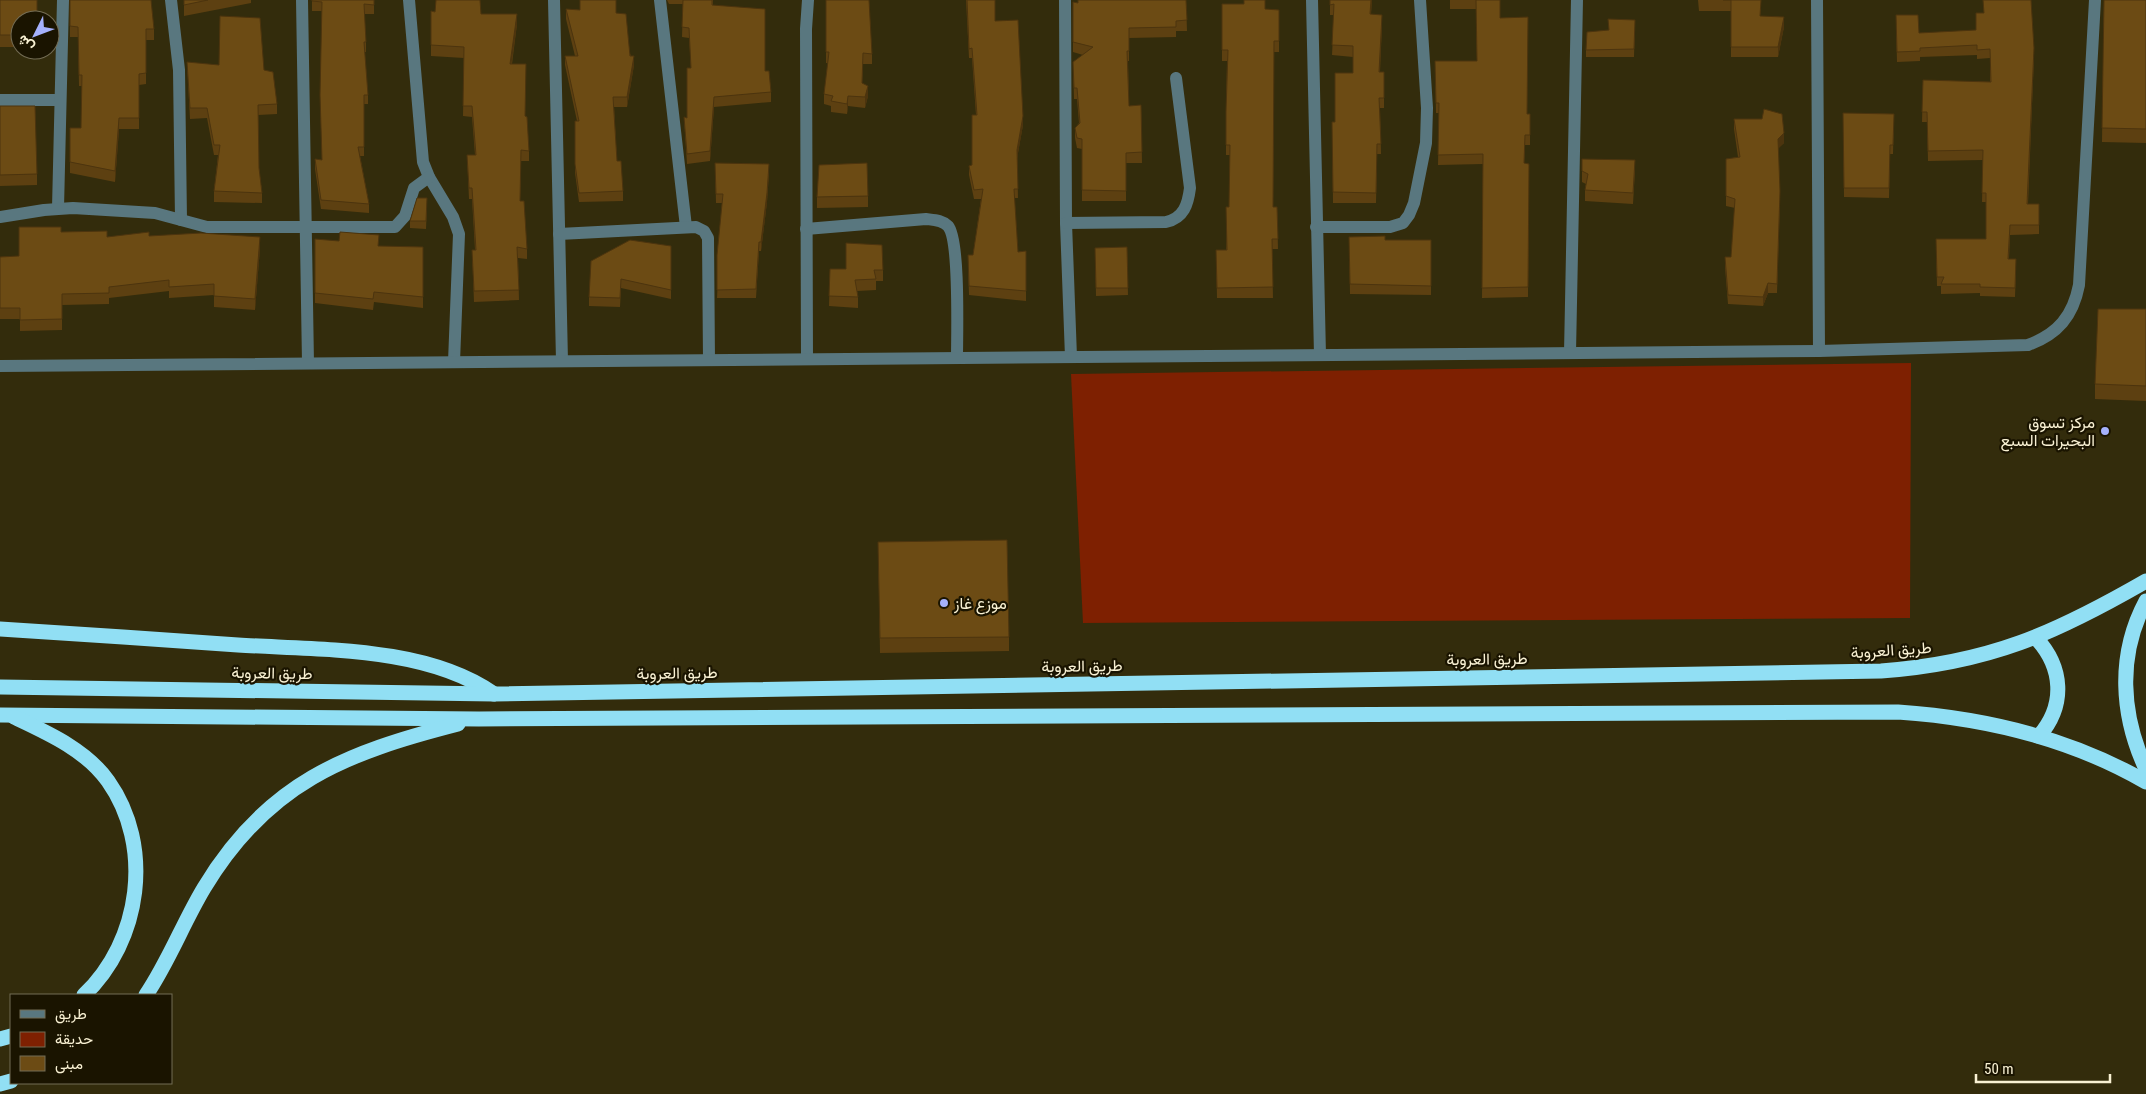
<svg xmlns="http://www.w3.org/2000/svg" width="2146" height="1094" font-family="'Roboto Condensed',Vazirmatn,sans-serif">
<style>
.green{fill:#7e2001}
.lines{fill:none;stroke-linecap:round;stroke-linejoin:round}
.minor{stroke:#59777f;stroke-width:12}
.highway{stroke:#91dff4;stroke-width:15}
.wall{fill:#5d4011}
.shaded-wall{fill:#4c340e}
.building{fill:#6c4b14;stroke:#4c340e}
.poi-dot{fill:#a5b1fc;stroke:#1a1400;stroke-width:2}
.labels{text-anchor:middle;dominant-baseline:central;stroke-width:4.5;stroke-linejoin:round;paint-order:stroke}
.poi-label{font-size:16px;fill:#f9f1d3;stroke:#1a1400;text-anchor:end}
.street-label{font-size:16px;fill:#f9f1d3;stroke:#1a1400}
</style>
<rect width="100%" height="100%" fill="#332c0c"/>
<polygon class="green" points="1911,363 1910,618 1083,623 1071,374"/>
<g class="lines">
<g class="minor">
<polyline points="171,0 179,70 181,220"/>
<polyline points="302,0 308,363"/>
<polyline points="409,0 423,162 429,177 453,217 459,234 454,362"/>
<polyline points="554,0 562,361"/>
<polyline points="660,0 686,227"/>
<polyline points="1065,0 1066,223 1071,357"/>
<polyline points="1312,0 1320,355"/>
<polyline points="1817,0 1819,351"/>
<polyline points="0,100 60,100"/>
<polyline points="58,208 63,0"/>
<polyline points="0,217 44,210 73,208 155,213 207,227 395,227 405,216 414,188 429,177"/>
<path d="M1066,223L1166,222C1184,218 1188,204 1190,188L1176,78"/>
<polyline points="1316,227 1390,227 1403,223 1409,215 1414,203 1426,143 1427,108 1420,0"/>
<path d="M806,229L926,219C934,220 942,220 948,226C960,240 957,335 957,358"/>
<polyline points="559,234 696,227 704,231 708,238 709,360"/>
<polyline points="1570,353 1577,0"/>
<polyline points="807,359 806,29 808,0"/>
<path d="M0,366L1819,351L2028,345C2058,334 2073,316 2079,285L2095,0"/>
</g>
<g class="highway">
<path d="M2146,601C2117,655 2121,715 2146,769"/>
<path d="M0,629C79,634 159,639 238,645C319,650 426,646 494,694"/>
<path d="M2036,638C2063,667 2066,705 2039,736"/>
<path d="M0,687L494,694L1881,671C1989,663 2054,634 2146,581"/>
<path d="M0,715L479,719L1898,712C1985,718 2070,738 2146,782"/>
<path d="M14,717C48,733 86,750 108,781C154,846 141,941 84,995"/>
<path d="M146,995C169,961 183,923 204,888C267,783 345,753 458,724"/>
<polyline points="0,1039 11,1036"/>
<polyline points="0,1084 11,1081"/>
</g>
</g>
<g class="wall">
<polygon points="0,0 20,20 20,47 0,47"/>
<polygon points="70,0 154,29 154,40 146,40 146,84 139,85 139,129 119,129 115,182 70,173 70,128 81,128 82,86 79,86 78,37 70,37"/>
<polygon points="184,0 251,0 251,3 184,16"/>
<polygon points="312,0 374,0 374,14 364,14 366,42 366,52 364,52 368,95 368,104 364,104 364,156 360,156 369,204 369,213 321,209 315,169 315,159 322,160 322,11 312,11"/>
<polygon points="667,0 713,0 713,5 765,71 771,92 771,102 714,107 710,161 687,164 684,117 687,118 691,68 689,38 682,37 683,4 669,4"/>
<polygon points="826,0 872,54 872,64 863,64 862,83 868,96 865,108 848,106 847,114 831,112 831,106 824,104 824,94 828,63 826,63"/>
<polygon points="966,0 995,0 995,21 1023,125 1017,158 1018,198 1014,198 1018,252 1026,251 1026,301 969,295 968,265 973,255 981,199 974,199 969,175 969,166 972,165 976,115 972,58 969,58"/>
<polygon points="1186,0 1187,31 1176,31 1176,37 1129,38 1129,61 1128,61 1129,106 1141,105 1142,163 1126,163 1126,201 1082,201 1082,149 1077,148 1075,138 1075,128 1079,123 1077,99 1074,99 1073,62 1083,55 1073,52 1073,2 1078,3"/>
<polygon points="1330,0 1372,0 1371,14 1382,25 1380,72 1384,72 1384,108 1380,108 1381,154 1377,154 1376,203 1333,203 1332,122 1335,122 1353,73 1353,57 1332,55 1334,15 1330,15"/>
<polygon points="1450,0 1500,0 1500,18 1527,114 1530,114 1530,145 1525,145 1524,163 1529,164 1528,297 1482,298 1483,164 1438,165 1439,113 1436,113 1435,61 1477,61 1476,9 1450,9"/>
<polygon points="1698,0 1761,0 1760,16 1784,27 1778,57 1731,57 1731,11 1699,11"/>
<polygon points="2104,0 2146,0 2146,143 2102,142"/>
<polygon points="1222,4 1244,4 1265,9 1279,10 1279,52 1274,52 1273,207 1277,207 1278,249 1272,249 1273,298 1217,298 1216,250 1226,250 1229,207 1230,155 1226,155 1226,111 1227,61 1222,61"/>
<polygon points="566,9 616,13 634,65 627,107 614,107 617,161 623,191 623,201 579,202 575,173 575,121 577,121 565,65 565,56 575,56 566,19"/>
<polygon points="431,11 481,14 517,24 512,64 525,116 529,151 529,161 521,161 520,201 527,249 527,259 518,258 519,300 474,302 472,250 475,250 472,199 469,199 467,155 475,155 472,117 463,116 464,58 431,56"/>
<polygon points="1635,20 1634,57 1586,57 1586,50 1608,31"/>
<polygon points="1896,25 1919,33 2034,57 2028,204 2039,204 2039,234 2010,235 2009,259 2016,269 2015,297 1980,296 1980,293 1941,294 1941,286 1937,286 1936,239 1986,239 1986,202 1982,202 1983,160 1928,161 1927,122 1922,122 1923,80 1990,82 1990,58 1977,59 1977,55 1920,57 1920,61 1897,62"/>
<polygon points="187,62 264,70 277,104 277,114 258,115 259,168 262,193 262,203 214,202 214,191 218,155 214,155 207,118 190,119"/>
<polygon points="0,106 37,174 37,185 0,186"/>
<polygon points="1843,113 1894,114 1893,154 1890,154 1889,198 1844,197"/>
<polygon points="1734,119 1784,143 1778,148 1780,200 1777,293 1768,293 1763,306 1728,304 1725,267 1725,257 1731,257 1735,208 1726,206 1726,159 1738,157 1734,129"/>
<polygon points="1582,159 1635,170 1633,204 1585,201 1585,190 1586,184 1582,182"/>
<polygon points="715,163 769,173 767,202 761,251 759,251 756,298 717,298 722,203 716,203"/>
<polygon points="868,196 868,207 817,208 817,197"/>
<polygon points="427,206 426,229 410,228 410,221"/>
<polygon points="61,232 107,237 149,236 260,248 255,310 214,307 214,295 169,298 169,291 109,298 109,304 62,305 62,330 20,331 20,319 0,319 0,257 19,256"/>
<polygon points="1349,237 1385,240 1431,240 1431,295 1350,294"/>
<polygon points="315,239 379,246 423,247 423,308 374,302 373,310 315,303"/>
<polygon points="671,246 671,299 621,288 620,307 589,306 589,297"/>
<polygon points="1127,247 1128,295 1096,296 1095,248"/>
<polygon points="830,269 883,270 883,281 876,281 876,290 857,291 858,297 858,308 829,306"/>
<polygon points="2146,309 2146,401 2095,399 2095,384"/>
<polygon points="878,542 1009,637 1009,651 880,653"/>
</g>
<g class="shaded-wall">
<polygon points="1371,0 1372,0 1370,24 1370,14"/>
<polygon points="517,14 517,24 510,74 510,64"/>
<polygon points="1382,15 1382,25 1379,82 1379,72"/>
<polygon points="1784,17 1784,27 1778,57 1778,47"/>
<polygon points="634,56 634,65 627,107 627,97"/>
<polygon points="868,86 868,96 865,108 865,97"/>
<polygon points="848,96 848,106 847,114 847,104"/>
<polygon points="714,97 714,107 710,161 710,151"/>
<polygon points="1023,116 1023,125 1017,159 1017,150"/>
<polygon points="119,118 119,129 115,182 115,171"/>
<polygon points="1784,133 1784,143 1778,149 1778,139"/>
<polygon points="769,164 767,202 761,251 761,242"/>
<polygon points="260,237 260,248 255,310 255,299"/>
<polygon points="1768,283 1768,293 1763,306 1763,297"/>
</g>
<g class="building">
<polygon points="0,0 37,0 37,20 20,20 20,35 0,35"/>
<polygon points="70,0 151,0 154,29 146,29 146,73 139,74 139,118 119,118 115,171 70,162 70,128 81,128 82,75 79,75 78,27 70,26"/>
<polygon points="184,0 208,0 184,5"/>
<polygon points="312,0 374,0 374,5 364,4 366,42 364,42 368,95 364,95 364,147 358,147 369,204 321,200 315,159 322,160 320,95 322,2 312,1"/>
<polygon points="436,0 480,0 481,14 517,14 510,64 526,64 525,116 527,117 529,151 521,150 520,201 524,201 527,249 517,247 519,290 474,291 472,250 476,250 472,188 469,188 467,155 476,155 472,106 463,106 464,47 431,45 431,11 435,12"/>
<polygon points="580,0 616,0 616,13 626,14 630,56 634,56 627,97 613,97 617,161 621,161 623,191 579,193 575,164 575,121 579,121 565,56 578,56 566,9 580,10"/>
<polygon points="683,0 712,0 712,5 765,9 765,71 769,71 771,92 714,97 710,151 687,154 684,117 687,118 687,68 691,68 689,28 682,27"/>
<polygon points="826,0 869,0 872,54 863,53 862,83 868,86 865,97 848,96 847,104 831,101 833,96 824,94 829,52 826,52"/>
<polygon points="967,0 995,0 995,21 1018,20 1023,116 1017,150 1018,189 1014,189 1018,252 1026,251 1026,291 969,286 968,255 973,255 983,189 974,190 969,166 972,165 972,115 977,115 972,48 969,49"/>
<polygon points="1078,0 1186,0 1187,20 1176,21 1176,27 1129,28 1129,51 1127,51 1129,106 1141,105 1142,152 1126,153 1126,191 1082,190 1082,139 1077,138 1075,128 1080,123 1077,88 1074,88 1073,62 1093,47 1073,42 1073,2 1078,3"/>
<polygon points="1244,0 1265,0 1265,9 1279,10 1279,41 1274,41 1273,207 1277,207 1278,239 1272,239 1273,287 1217,288 1216,250 1227,250 1226,207 1229,207 1230,145 1226,145 1226,111 1228,50 1222,50 1222,4 1244,4"/>
<polygon points="1330,0 1371,0 1370,14 1382,15 1379,72 1384,72 1384,98 1379,98 1381,144 1377,144 1376,193 1333,192 1332,122 1335,122 1335,73 1353,73 1353,46 1332,45 1334,4 1330,5"/>
<polygon points="1476,0 1500,0 1500,18 1528,17 1527,114 1530,114 1530,135 1525,135 1524,163 1529,164 1528,287 1482,288 1483,154 1438,155 1439,103 1436,103 1435,61 1477,61"/>
<polygon points="1723,0 1761,0 1760,16 1784,17 1778,47 1731,47 1731,0"/>
<polygon points="1983,0 2031,0 2034,48 2027,204 2039,204 2039,225 2010,225 2008,259 2016,259 2015,288 1980,287 1980,284 1941,284 1944,277 1937,277 1936,239 1986,239 1986,193 1982,193 1983,150 1928,151 1927,112 1922,112 1923,80 1991,82 1990,49 1977,50 1977,45 1920,48 1920,51 1897,52 1896,15 1918,15 1919,33 1976,30 1976,13 1984,13"/>
<polygon points="2104,0 2146,0 2146,129 2102,128"/>
<polygon points="220,16 260,18 264,70 273,72 277,104 258,105 259,168 262,193 214,191 220,145 214,145 207,108 190,108 187,62 219,65"/>
<polygon points="1608,19 1635,20 1634,49 1586,50 1587,32 1609,30"/>
<polygon points="0,106 35,106 37,174 0,175"/>
<polygon points="1764,109 1782,114 1784,133 1778,139 1780,191 1777,284 1768,283 1763,297 1728,295 1725,257 1731,257 1735,199 1726,196 1726,159 1740,157 1734,119 1762,119"/>
<polygon points="1843,113 1894,114 1893,145 1890,145 1889,188 1844,188"/>
<polygon points="1582,159 1635,160 1633,193 1585,190 1588,174 1582,171"/>
<polygon points="715,163 769,164 767,193 761,242 759,242 756,289 717,290 717,255 723,194 716,194"/>
<polygon points="867,163 868,196 817,197 819,165"/>
<polygon points="417,198 427,198 426,221 410,221"/>
<polygon points="19,227 61,227 61,232 107,231 107,237 149,232 149,236 201,233 260,237 255,299 214,296 214,284 169,287 169,280 109,287 109,293 62,294 62,319 20,320 20,308 0,308 0,257 19,256"/>
<polygon points="340,232 379,235 378,246 423,247 423,297 374,292 373,299 315,293 315,239 339,241"/>
<polygon points="1385,236 1385,240 1431,240 1431,286 1350,284 1349,237"/>
<polygon points="630,240 671,246 671,290 621,279 620,298 589,297 591,261"/>
<polygon points="846,243 882,245 883,270 874,270 876,279 855,280 858,297 829,296 830,269 846,269"/>
<polygon points="1127,247 1128,288 1096,288 1095,248"/>
<polygon points="2098,309 2146,309 2146,386 2095,384"/>
<polygon points="1007,540 1009,637 880,638 878,542"/>
</g>
<g class="poi-dot">
<circle cx="2105" cy="431" r="5"/>
<circle cx="944" cy="603" r="5"/>
</g>
<g class="labels">
<g class="poi-label">
<text x="2095" y="422">مركز تسوق<tspan x="2095" dy="18">البحيرات السبع</tspan></text>
<text x="954" y="603" text-anchor="start">موزع غاز</text>
</g>
<g class="street-label">
<text transform="translate(1891 650) rotate(-4)">طريق العروبة</text>
<text transform="translate(1487 659) rotate(-1)">طريق العروبة</text>
<text transform="translate(1082 666) rotate(-1)">طريق العروبة</text>
<text transform="translate(272 673) rotate(1)">طريق العروبة</text>
<text transform="translate(677 673) rotate(-1)">طريق العروبة</text>
</g>
</g>
<rect x="10" y="994" width="162" height="90" fill="#1a1400" stroke="#736c54"/>
<rect x="20" y="1010" width="25" height="8" fill="#59777f" stroke="#736c54"/>
<text x="55" y="1019" font-size="15" fill="#f9f1d3">طريق</text>
<rect x="20" y="1032" width="25" height="15" fill="#7e2001" stroke="#736c54"/>
<text x="55" y="1044" font-size="15" fill="#f9f1d3">حديقة</text>
<rect x="20" y="1056" width="25" height="15" fill="#6c4b14" stroke="#736c54"/>
<text x="55" y="1069" font-size="15" fill="#f9f1d3">مبنى</text>
<g transform="translate(35 35) rotate(228)"><circle r="24" fill="#1a1400" stroke="#736c54"/>
<path d="M0-4L9 19L0 12L-9 19Z" fill="#a5b1fc"/>
<text y="-8" font-size="14" font-weight="bold" text-anchor="middle" fill="#f9f1d3">ش</text>
</g>
<path d="M1976 1074v8h134v-8" fill="none" stroke="#f9f1d3" stroke-width="2.5"/>
<text x="1984" y="1074" font-size="15" fill="#f9f1d3" stroke="#1a1400" stroke-width="4" paint-order="stroke">50 m</text>
</svg>
